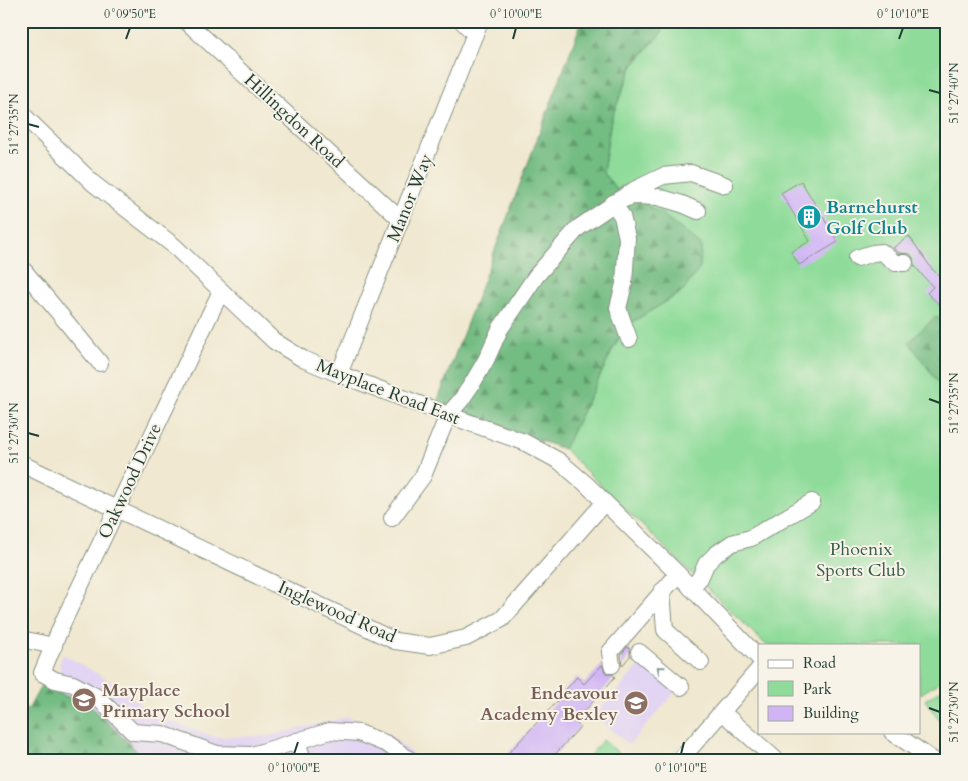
<svg xmlns="http://www.w3.org/2000/svg" width="968" height="781" font-family="Cardo,serif">
<style>
.built{fill:#e2d4f3}
.green{fill:#8fdc9a;stroke:#578c67}
.forest{fill:url(#forest-firs);stroke:#497c5b}
.building{fill:#d0b4f6}
.lines{fill:none;stroke-linecap:round;stroke-linejoin:round}
.minor-casing{stroke:#889282;stroke-width:18}
.minor{stroke:#fff;stroke-width:16}
.oneway{stroke:#8f9e9a}
.ticks{fill:none;stroke:#1f3d34;stroke-width:2}
.labels{text-anchor:middle;dominant-baseline:central;stroke-width:4;stroke-linejoin:round;paint-order:stroke}
.street-label{font-size:18px;fill:#1f3d34;stroke:#f7f3e8}
.culture-label{font-size:18px;font-weight:bold;fill:#0d838f;stroke:#f7f3e8;text-anchor:start}
.park-label{font-size:18px;fill:#355d48;stroke:#f7f3e8}
.education-label{font-size:18px;font-weight:bold;fill:#785e54;stroke:#f7f3e8;text-anchor:start}
.neatline{fill:none;stroke:#1f3d34;stroke-width:2}
.ticks-label{font-size:12px;text-anchor:middle;fill:#1f3d34}
</style>
<defs>
<pattern id="forest-firs" width="22" height="20" patternUnits="userSpaceOnUse" patternTransform="scale(1.25)"><rect width="22" height="20" fill="#73bc82"/><path d="M5 1l3.5 6h-7zM16 11l3.5 6h-7z" fill="#5e9a6b"/></pattern>
</defs>
<rect width="100%" height="100%" fill="#f7f3e8"/>
<filter id="ink" filterUnits="userSpaceOnUse"><feTurbulence type="fractalNoise" baseFrequency=".02" numOctaves="2"/><feDisplacementMap in="SourceGraphic" scale="10" xChannelSelector="R" yChannelSelector="G"/><feConvolveMatrix kernelMatrix="1 2 1 2 8 2 1 2 1" color-interpolation-filters="sRGB"/></filter>
<filter id="wash" filterUnits="userSpaceOnUse"><feTurbulence type="fractalNoise" baseFrequency=".0096" numOctaves="4" result="noise"/><feDisplacementMap in="SourceGraphic" scale="20" xChannelSelector="R" yChannelSelector="G"/><feGaussianBlur stdDeviation="1.12" result="paint"/><feColorMatrix in="noise" values="0 0 0 0 0 0 0 0 0 0 0 0 0 0 0 0 0 1.4 0 .05"/><feComposite in="paint" operator="in"/></filter>
<g filter="url(#wash)">
<rect width="100%" height="100%" fill="#f0e8d0"/>
<g class="built">
<polygon points="63,654 115,684 153,715 215,737 268,736 348,717 388,734 420,760 21,760 21,713 27,710 41,686 51,690 61,668 59,665"/>
<polygon points="643,662 676,691 629,745 595,716"/>
</g>
<g class="green">
<polygon points="666,21 947,21 947,677 919,695 919,645 766,645 593,478 564,449 624,327 682,292 618,191 603,173 611,119 633,66 662,32"/>
<polygon points="947,686 947,732 925,700"/>
<polygon points="603,740 627,760 586,760"/>
</g>
<g class="forest">
<polygon points="582,21 666,21 662,32 632,66 611,119 603,173 618,191 658,211 701,245 700,268 682,292 624,327 564,449 436,405"/>
<polygon points="935,317 947,321 947,395 909,342"/>
<polygon points="41,686 91,706 146,760 21,760 21,703 28,710"/>
</g>
<g id="blocks">
<g class="building">
<polygon points="801,181 838,242 799,265 791,252 810,241 781,193"/>
<polygon points="909,236 932,269 947,283 947,312 927,293 933,287 923,276 914,265 913,258 910,254 899,253 893,248"/>
<polygon points="627,647 630,649 630,656 622,666 621,655"/>
<polygon points="602,665 605,672 609,674 613,675 615,677 575,722 580,727 550,760 502,760 559,699 558,698 577,677 584,684"/>
</g>
</g>
</g>
<g filter="url(#ink)">
<use href="#blocks" fill-opacity="0" stroke="#889282" stroke-width="1"/>
<g class="lines">
<defs>
<g id="minor">
<polyline points="186,21 401,220"/>
<polyline points="462,21 475,34"/>
<polyline points="21,113 94,184 173,245 274,341 303,359 339,374 448,415 524,442 559,461 586,484 678,574 759,658"/>
<polyline points="857,258 873,253 882,252 895,263 905,263"/>
<polyline points="21,267 100,363"/>
<polyline points="221,291 63,622 42,673 55,680 73,684 97,697 133,732 162,734 217,754 252,755 330,731 359,733 387,744 410,760"/>
<polyline points="629,339 618,308 624,284 627,238 622,216 613,203 633,196 658,197 682,204 698,211"/>
<polyline points="339,374 480,21"/>
<polyline points="21,462 28,467 395,641 430,646 466,638 502,619 604,503"/>
<polyline points="392,518 423,476 448,415 461,400 472,384 486,360 500,329 536,276 578,228 634,190 663,176 691,173 725,185"/>
<polyline points="691,588 700,578 706,564 716,554 732,543 751,538 812,502"/>
<polyline points="662,591 665,630 701,662"/>
<polyline points="21,639 54,646"/>
<polyline points="639,652 681,687"/>
<polyline points="612,665 610,652 678,574"/>
<polyline points="722,712 776,760"/>
<polyline points="892,732 933,760"/>
<polyline points="297,741 303,760"/>
<polyline points="680,760 759,669"/>
</g>
</defs>
<use href="#minor" class="minor-casing"/>
<use href="#minor" class="minor"/>
</g>
<defs><path id="oneway-chevron" d="M-2-3.5L2.5 0L-2 3.5" fill="none" stroke-width="1.6" stroke-linecap="round" stroke-linejoin="round" transform="scale(1.25)"/></defs>
<use class="oneway" href="#oneway-chevron" transform="translate(660 669) rotate(-140)"/>
</g>
<path class="ticks" d="M126,39L130,28M513,39L516,28M899,39L903,28M929,90L940,93M28,124L39,127M929,399L940,403M28,433L39,436M929,708L940,712M294,754L298,742M681,754L684,742"/>
<defs>
<symbol id="building-disc" viewBox="-11 -11 22 22"><circle r="9.5" fill="#0f9aa8" stroke="#f7f3e8"/><path d="M-4-6H4V6H1V3H-1V6H-4ZM-2.5-4.3h1.7v1.8h-1.7ZM.8-4.3h1.7v1.8H.8ZM-2.5-1h1.7V.8h-1.7ZM.8-1h1.7V.8H.8Z" fill="#fff"/></symbol>
<symbol id="school-disc" viewBox="-11 -11 22 22"><circle r="9.5" fill="#8d6e63" stroke="#f7f3e8"/><path d="M0-5L7-2L0 1L-7-2ZM-4 1L0 2.5L4 1V4Q0 6-4 4Z" fill="#fff"/></symbol>
</defs>
<g fill-rule="evenodd">
<use href="#building-disc" x="795" y="203" width="28" height="28"/>
<use href="#school-disc" x="70" y="686" width="28" height="28"/>
<use href="#school-disc" x="622" y="689" width="28" height="28"/>
</g>
<g class="labels">
<g class="street-label">
<text transform="translate(294 121) rotate(43)">Hillingdon Road</text>
<text transform="translate(410 198) rotate(-68)">Manor Way</text>
<text transform="translate(388 392) rotate(21)">Mayplace Road East</text>
<text transform="translate(130 481) rotate(-65)">Oakwood Drive</text>
<text transform="translate(337 612) rotate(24)">Inglewood Road</text>
</g>
<g class="culture-label">
<text x="826" y="207">Barnehurst<tspan x="826" dy="21">Golf Club</tspan></text>
</g>
<g class="park-label">
<text x="861" y="549">Phoenix<tspan x="861" dy="21">Sports Club</tspan></text>
</g>
<g class="education-label">
<text x="102" y="690">Mayplace<tspan x="102" dy="21">Primary School</tspan></text>
<text x="618" y="693" text-anchor="end">Endeavour<tspan x="618" dy="21">Academy Bexley</tspan></text>
</g>
</g>
<rect width="968" height="781" fill="none" stroke="#f7f3e8" stroke-width="55"/>
<rect x="758" y="644" width="162" height="90" fill="#f7f3e8" stroke="#a1aaa0"/>
<rect x="768" y="660" width="25" height="8" fill="#ffffff" stroke="#a1aaa0"/>
<text x="803" y="668" font-size="15" fill="#1f3d34">Road</text>
<rect x="768" y="681" width="25" height="15" fill="#8fdc9a" stroke="#a1aaa0"/>
<text x="803" y="694" font-size="15" fill="#1f3d34">Park</text>
<rect x="768" y="706" width="25" height="15" fill="#d0b4f6" stroke="#a1aaa0"/>
<text x="803" y="718" font-size="15" fill="#1f3d34">Building</text>
<rect x="28" y="28" width="912" height="726" class="neatline"/>
<g class="ticks-label">
<text x="130" y="18">0°09'50"E</text>
<text x="516" y="18">0°10'00"E</text>
<text x="903" y="18">0°10'10"E</text>
<text transform="translate(954 93) rotate(-90)" y="4">51°27'40"N</text>
<text transform="translate(14 124) rotate(-90)" y="4">51°27'35"N</text>
<text transform="translate(954 403) rotate(-90)" y="4">51°27'35"N</text>
<text transform="translate(14 433) rotate(-90)" y="4">51°27'30"N</text>
<text transform="translate(954 712) rotate(-90)" y="4">51°27'30"N</text>
<text x="294" y="772">0°10'00"E</text>
<text x="681" y="772">0°10'10"E</text>
</g>
</svg>
